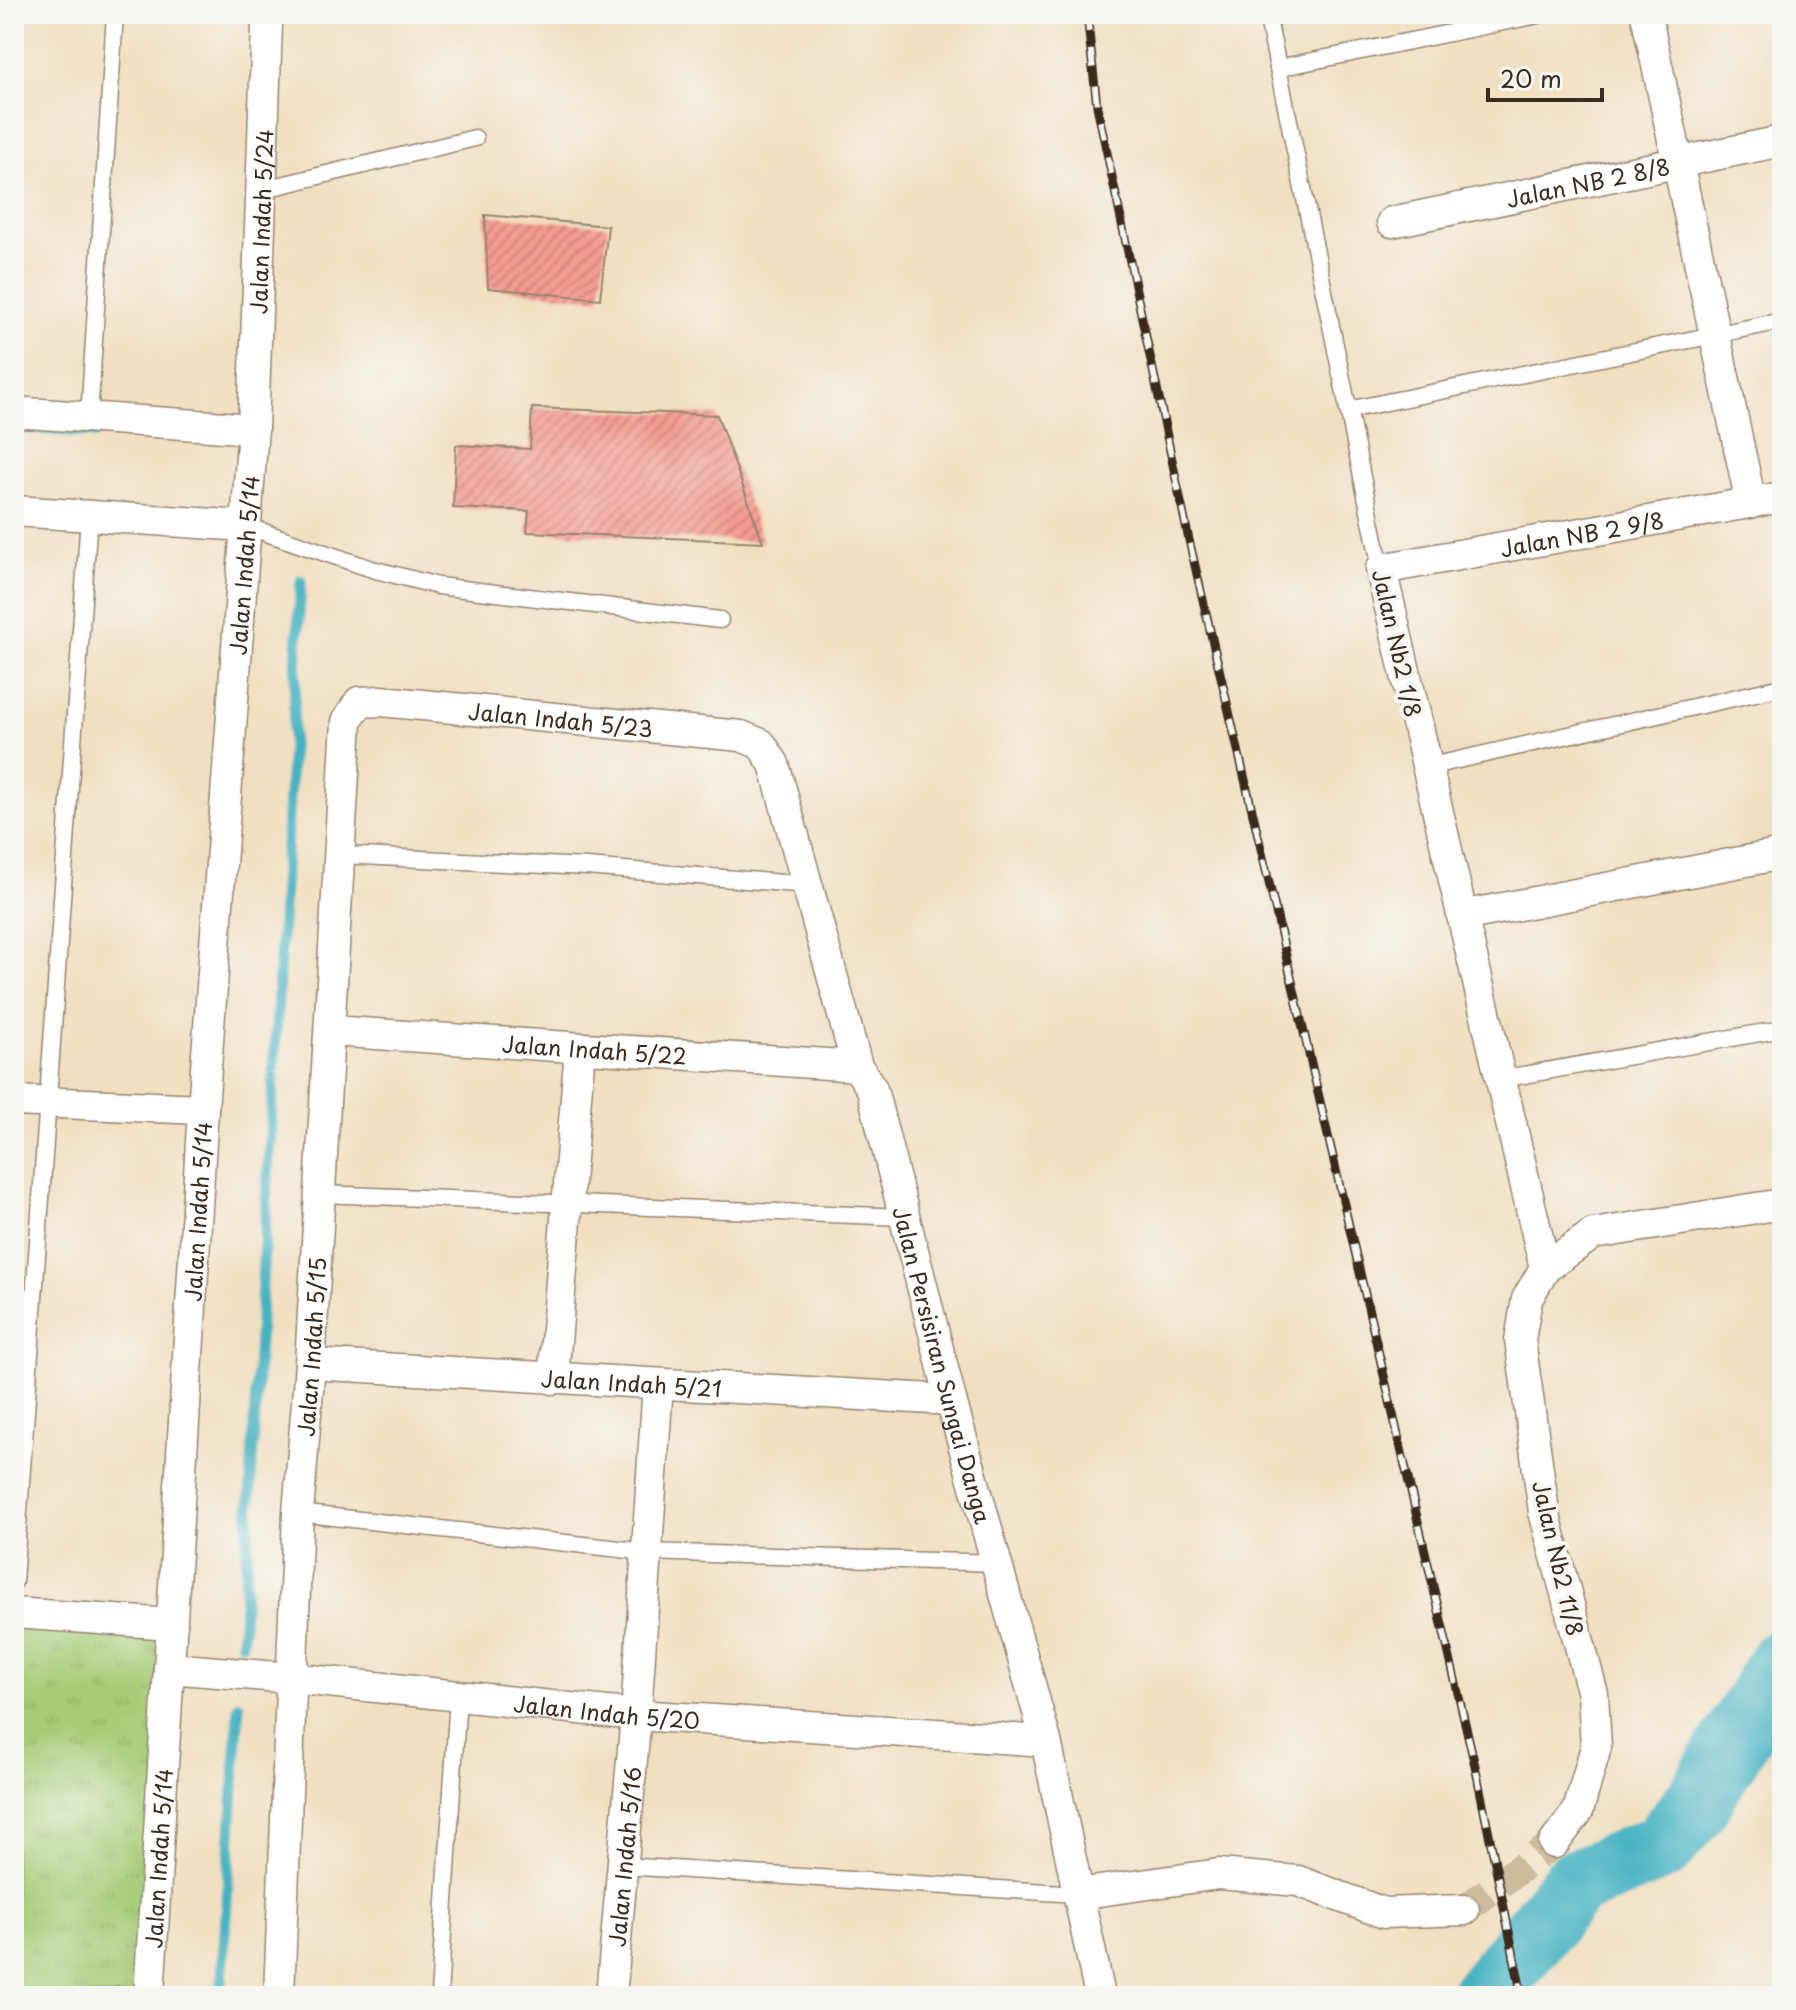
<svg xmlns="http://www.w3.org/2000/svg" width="1796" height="2010" font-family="'Playpen Sans',sans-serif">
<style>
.park{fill:url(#park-tufts);stroke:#707b4a;stroke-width:2}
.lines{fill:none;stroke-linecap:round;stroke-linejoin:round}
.stream{stroke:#45b2c2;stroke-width:11}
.river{stroke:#45b2c2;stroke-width:68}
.building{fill:url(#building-hatch)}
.minor-tunnel{stroke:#cdbba0;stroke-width:30;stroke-dasharray:30 15;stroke-linecap:butt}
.service-casing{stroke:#968470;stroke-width:19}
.minor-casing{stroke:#968470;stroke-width:33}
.service{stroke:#fff;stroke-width:16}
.minor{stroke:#fff;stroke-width:30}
.rail-casing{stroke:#3b2a1e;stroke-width:9}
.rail{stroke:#f6f6f2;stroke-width:6;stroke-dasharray:18;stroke-linecap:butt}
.labels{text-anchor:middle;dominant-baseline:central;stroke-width:8;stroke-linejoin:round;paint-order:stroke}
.street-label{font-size:22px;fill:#3b2a1e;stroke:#f6f6f2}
</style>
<defs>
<pattern id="park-tufts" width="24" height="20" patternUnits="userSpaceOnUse" patternTransform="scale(2)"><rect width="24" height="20" fill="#a6cc76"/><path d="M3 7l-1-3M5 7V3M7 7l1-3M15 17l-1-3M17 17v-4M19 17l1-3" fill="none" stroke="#90af66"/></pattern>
<pattern id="building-hatch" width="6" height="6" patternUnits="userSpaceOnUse" patternTransform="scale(2)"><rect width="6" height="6" fill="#f59c92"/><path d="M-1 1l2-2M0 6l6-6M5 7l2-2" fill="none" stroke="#c87f77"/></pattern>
</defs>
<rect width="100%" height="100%" fill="#f6f6f2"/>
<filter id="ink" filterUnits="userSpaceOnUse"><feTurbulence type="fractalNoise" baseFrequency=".0125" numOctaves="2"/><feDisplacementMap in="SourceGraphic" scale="16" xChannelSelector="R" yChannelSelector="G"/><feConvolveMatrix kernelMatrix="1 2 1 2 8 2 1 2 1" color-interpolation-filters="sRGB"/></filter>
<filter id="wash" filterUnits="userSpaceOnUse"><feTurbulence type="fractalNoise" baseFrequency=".006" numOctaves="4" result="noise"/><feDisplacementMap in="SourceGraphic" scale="32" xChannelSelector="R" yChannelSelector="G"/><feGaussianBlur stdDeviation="1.8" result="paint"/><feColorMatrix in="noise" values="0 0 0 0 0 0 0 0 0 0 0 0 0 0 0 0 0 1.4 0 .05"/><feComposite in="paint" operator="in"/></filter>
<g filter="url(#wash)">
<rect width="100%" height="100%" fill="#f2dfc1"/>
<polygon class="park" points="14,1614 172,1624 149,1996 14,1996"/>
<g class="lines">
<g class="stream">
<polyline points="14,427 95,433"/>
<polyline points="242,1643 301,581"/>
<polyline points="221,1996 239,1705"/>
</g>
<polyline class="river" points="1484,1996 1575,1883 1662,1847 1696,1805 1782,1662"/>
</g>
<g id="blocks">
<g class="building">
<polygon points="485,215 608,226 600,299 488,288"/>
<polygon points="532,408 717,415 763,542 527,532 529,511 453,508 456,445 530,449"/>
</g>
</g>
</g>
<g filter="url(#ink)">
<use href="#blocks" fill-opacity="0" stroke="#968470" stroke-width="2"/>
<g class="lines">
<polyline class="minor-tunnel" points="1464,1910 1554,1843"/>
<defs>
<g id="service">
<polyline points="1267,14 1381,569"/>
<polyline points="1278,68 1543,14"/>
<polyline points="261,190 475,138"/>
<polyline points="1348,410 1782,321"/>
<polyline points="89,417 115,14"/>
<polyline points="246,526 372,569 438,586 720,620"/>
<polyline points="1427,767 1782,687"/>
<polyline points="341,855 587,867 808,885"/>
<polyline points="1501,1079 1782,1029"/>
<polyline points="321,1194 904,1217"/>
<polyline points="298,1513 647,1552 997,1563"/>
<polyline points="14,1582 89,516"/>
<polyline points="623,1866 1078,1894"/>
<polyline points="439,1996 458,1696"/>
</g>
<g id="minor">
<polyline points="1646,14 1751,503"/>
<path id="s1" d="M1392,222L1782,141"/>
<polyline points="14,412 253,429"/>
<polyline points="14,511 246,526"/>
<polyline points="1462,916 1782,854"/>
<path id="s2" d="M331,1031L857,1066"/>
<polyline points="14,1101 203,1109"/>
<path id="s3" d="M1545,1268L1381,569L1782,497"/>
<path id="s4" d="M310,1364L951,1400"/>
<polyline points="553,1379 580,1048"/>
<polyline points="14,1613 172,1624"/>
<path id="s5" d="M169,1668L291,1678L636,1715L1046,1741"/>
<polyline points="1554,1843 1578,1811 1596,1747 1593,1694 1544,1512 1520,1340 1527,1299 1545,1268 1593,1234 1782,1204"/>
<polyline points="1078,1894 1219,1874 1298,1881 1384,1913 1464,1910"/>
<path id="s6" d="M149,1996L203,1109L253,429L267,24L264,14"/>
<path id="s7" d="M279,1996L298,1513L310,1364L347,721L359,702L381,701L741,736L761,744L774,764L857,1066L872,1089L951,1400L1046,1741L1100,1996"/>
<path id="s8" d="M611,1996L636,1715L658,1384"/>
</g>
</defs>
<use href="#service" class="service-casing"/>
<use href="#minor" class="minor-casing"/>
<use href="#service" class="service"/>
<use href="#minor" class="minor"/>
<defs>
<polyline id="rail" points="1087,14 1097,106 1189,540 1476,1770 1522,1996"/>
</defs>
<use href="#rail" class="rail-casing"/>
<use href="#rail" class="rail"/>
</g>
</g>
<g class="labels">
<g class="street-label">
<text stroke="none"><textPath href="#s1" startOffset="200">Jalan NB 2 8/8</textPath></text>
<text stroke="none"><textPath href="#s6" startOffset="1778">Jalan Indah 5/24</textPath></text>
<text stroke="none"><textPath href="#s3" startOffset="922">Jalan NB 2 9/8</textPath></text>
<text stroke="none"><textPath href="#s6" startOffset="1434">Jalan Indah 5/14</textPath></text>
<text transform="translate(1398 643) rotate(77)">Jalan Nb2 1/8</text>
<text stroke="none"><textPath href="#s7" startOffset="1502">Jalan Indah 5/23</textPath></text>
<text stroke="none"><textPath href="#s2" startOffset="264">Jalan Indah 5/22</textPath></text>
<text stroke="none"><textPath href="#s6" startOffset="786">Jalan Indah 5/14</textPath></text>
<text stroke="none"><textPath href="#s7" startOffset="650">Jalan Indah 5/15</textPath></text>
<text stroke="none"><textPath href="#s7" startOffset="2354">Jalan Persisiran Sungai Danga</textPath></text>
<text stroke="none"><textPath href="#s4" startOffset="322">Jalan Indah 5/21</textPath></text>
<text transform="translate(1559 1558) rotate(77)">Jalan Nb2 11/8</text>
<text stroke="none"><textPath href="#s5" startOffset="440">Jalan Indah 5/20</textPath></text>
<text stroke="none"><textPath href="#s8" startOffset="140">Jalan Indah 5/16</textPath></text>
<text stroke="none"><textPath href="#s6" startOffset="138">Jalan Indah 5/14</textPath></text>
</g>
</g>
<rect width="1796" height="2010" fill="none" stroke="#f6f6f2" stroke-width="48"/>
<path d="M1488 88v12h114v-12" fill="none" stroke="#3b2a1e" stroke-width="4"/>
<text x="1500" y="88" font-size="24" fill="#3b2a1e" stroke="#f6f6f2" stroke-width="6" paint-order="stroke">20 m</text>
</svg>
